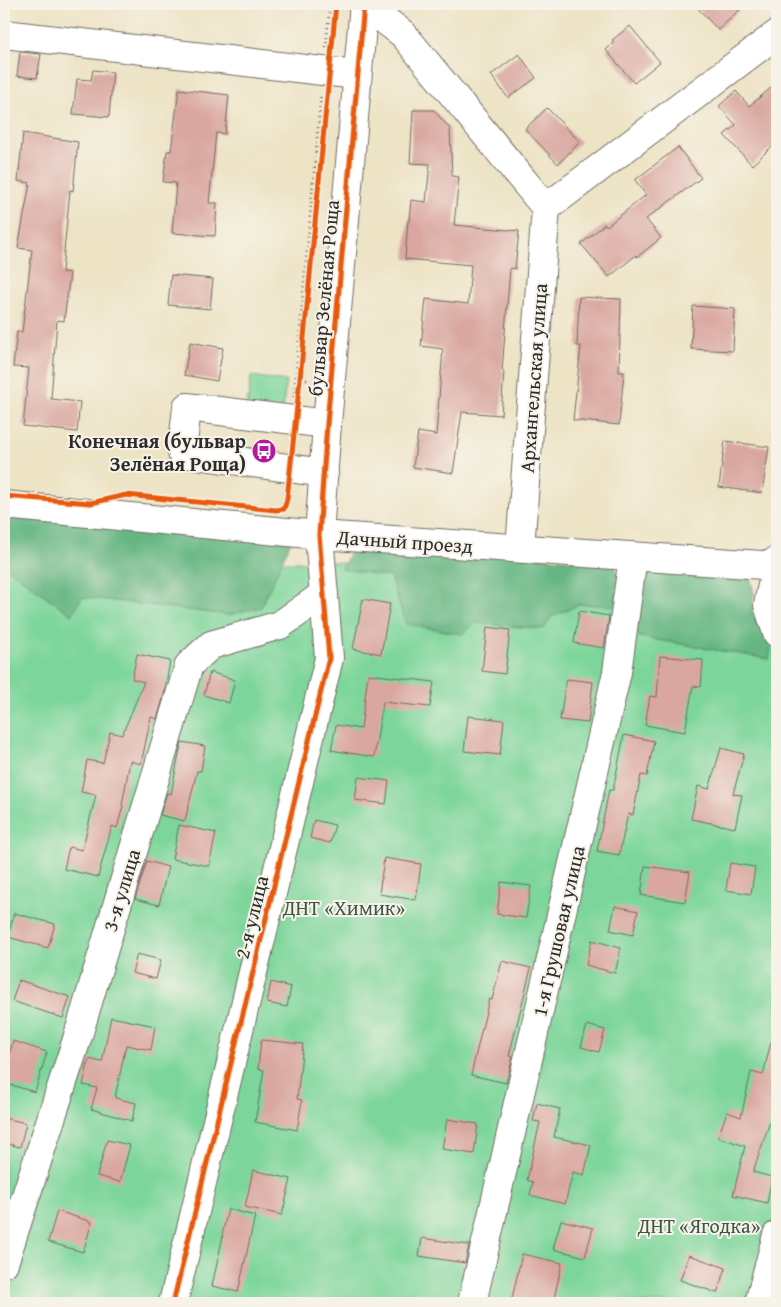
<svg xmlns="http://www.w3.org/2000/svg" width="781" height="1307" font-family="'Gentium Book Plus',serif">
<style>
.green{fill:#7cd59a;stroke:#548062}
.forest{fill:#65b682;stroke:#487056}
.building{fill:#d9a7a0}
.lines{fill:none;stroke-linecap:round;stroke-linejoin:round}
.minor-casing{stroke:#6f6b61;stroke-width:30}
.path{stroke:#6f6b61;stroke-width:3;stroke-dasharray:1 4;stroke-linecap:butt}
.minor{stroke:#fff;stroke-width:28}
.cycleway-casing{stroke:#f7f3e8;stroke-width:8}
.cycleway{stroke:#e8590c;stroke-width:5}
.labels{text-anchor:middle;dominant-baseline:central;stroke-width:4;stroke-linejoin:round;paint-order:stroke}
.street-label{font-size:20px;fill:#2b2b2b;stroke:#f7f3e8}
.poi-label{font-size:20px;font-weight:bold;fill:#2b2b2b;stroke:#f7f3e8;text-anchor:end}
.park-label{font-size:20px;fill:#3f5647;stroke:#f7f3e8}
</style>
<rect width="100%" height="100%" fill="#f7f3e8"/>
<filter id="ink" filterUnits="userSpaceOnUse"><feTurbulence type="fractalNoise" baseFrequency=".02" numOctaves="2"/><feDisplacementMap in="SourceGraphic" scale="10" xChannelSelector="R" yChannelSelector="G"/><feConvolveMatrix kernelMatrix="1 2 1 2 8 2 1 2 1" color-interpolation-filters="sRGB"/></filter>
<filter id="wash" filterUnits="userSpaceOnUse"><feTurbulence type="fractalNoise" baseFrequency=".0096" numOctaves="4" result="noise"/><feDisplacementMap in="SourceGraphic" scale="20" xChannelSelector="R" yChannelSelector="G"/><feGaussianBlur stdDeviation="1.12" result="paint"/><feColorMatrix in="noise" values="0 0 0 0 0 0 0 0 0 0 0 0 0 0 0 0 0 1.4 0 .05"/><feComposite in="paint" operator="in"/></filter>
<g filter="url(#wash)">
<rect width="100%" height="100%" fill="#ede3c5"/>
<g class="green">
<polygon points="251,376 286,381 283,411 247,407"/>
<polygon points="4,562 334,562 765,609 777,611 777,1303 4,1303"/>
</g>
<g class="forest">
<polygon points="4,516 293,537 261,607 228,615 82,597 72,615 7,568 4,566"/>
<polygon points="355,541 614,564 618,575 615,606 580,604 551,617 544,629 475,623 462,634 406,624 390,577 342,569"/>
<polygon points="644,572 751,580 754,594 751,614 771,646 769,659 640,637 634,627"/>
</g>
<g id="blocks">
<g class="building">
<polygon points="694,4 746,4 718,30"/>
<polygon points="630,26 660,62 634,83 606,50 614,42 612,40"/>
<polygon points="20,52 41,54 37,78 17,76"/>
<polygon points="519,54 536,78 508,98 491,75"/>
<polygon points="93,70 113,72 109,117 73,114 77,79 91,80"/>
<polygon points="777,83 777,142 752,165 724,135 736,125 719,106 736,91 749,106"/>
<polygon points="179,89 229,95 225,134 216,133 209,203 217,203 215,236 172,233 176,183 163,182 167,151 171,151"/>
<polygon points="547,108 580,142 558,164 525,129"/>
<polygon points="413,110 434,110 450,129 452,176 459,177 454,225 519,231 515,269 510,268 502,371 504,371 501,415 462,412 453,473 413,467 418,432 436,435 443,349 421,346 426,299 468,304 471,265 405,259 408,221 409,221 411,200 426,202 430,164 410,163"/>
<polygon points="23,133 78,142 73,191 70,190 62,272 70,273 64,321 57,320 51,399 80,402 77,432 23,426 29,368 13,367 17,332 22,332 32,250 18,248 30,183 18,181"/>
<polygon points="678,147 701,178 646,219 661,238 637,257 636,255 609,277 581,244 605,224 607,226 646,195 635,180"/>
<polygon points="171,275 213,279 210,309 168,305"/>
<polygon points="579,297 621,299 619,372 624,372 619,425 573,420 581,346 577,346"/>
<polygon points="693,306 735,309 733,351 691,349"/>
<polygon points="190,342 223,348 217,381 184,375"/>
<polygon points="725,441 769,447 762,493 719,487"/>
<polygon points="363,599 390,604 381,654 353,649"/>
<polygon points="579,611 609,616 604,648 574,643"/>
<polygon points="487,627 510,630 505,674 482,671"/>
<polygon points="137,654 170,661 164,695 157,719 151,717 141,764 130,761 122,805 123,806 117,828 112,826 98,877 64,869 69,847 82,850 96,795 81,792 87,760 103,763 110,732 122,735 144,682 132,679"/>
<polygon points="660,656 703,660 701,687 693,686 685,732 645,725 650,696 657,697"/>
<polygon points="210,672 235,680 229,703 204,695"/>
<polygon points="368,674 434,682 430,707 383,702 374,757 331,750 336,725 361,729"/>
<polygon points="566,679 593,682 588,723 560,720"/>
<polygon points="468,716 504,720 500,755 464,751"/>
<polygon points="624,735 654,741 647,776 641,775 633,815 628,814 619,855 597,851 609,790 613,790"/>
<polygon points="182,742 205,746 201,771 197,771 185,821 160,815 167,793 171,794 179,754"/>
<polygon points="721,748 744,754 733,794 742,795 735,828 691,819 698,786 709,789"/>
<polygon points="358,777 389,781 386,804 355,800"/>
<polygon points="314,820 335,825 330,843 310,838"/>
<polygon points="179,825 216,833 209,866 172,859"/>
<polygon points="384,858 421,864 416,900 379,894"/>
<polygon points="147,861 168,867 159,905 135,899"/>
<polygon points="730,863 755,867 751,894 726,890"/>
<polygon points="645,866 690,872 685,902 641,895"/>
<polygon points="501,882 531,886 526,918 497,914"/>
<polygon points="615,906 638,911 633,935 610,930"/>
<polygon points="14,913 55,924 48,948 8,937"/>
<polygon points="592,940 621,948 615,973 586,965"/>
<polygon points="137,954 161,960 156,979 132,973"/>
<polygon points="502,961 531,968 509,1056 513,1057 506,1083 471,1075 489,999 492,1000"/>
<polygon points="19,980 70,997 63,1018 12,1001"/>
<polygon points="271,982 291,987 287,1007 267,1003"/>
<polygon points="111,1017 155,1026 151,1050 126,1045 115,1098 136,1103 132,1121 91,1109 97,1088 83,1085 89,1059 102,1062"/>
<polygon points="587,1025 605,1030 599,1052 581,1047"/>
<polygon points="261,1040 303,1044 297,1099 302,1100 297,1130 255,1122 264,1070 258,1069"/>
<polygon points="13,1041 47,1052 35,1092 4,1083 4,1072"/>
<polygon points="771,1042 777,1042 777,1101 753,1172 772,1177 767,1203 733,1195 745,1146 718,1137 727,1112 741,1117 751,1072 763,1075"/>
<polygon points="537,1103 560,1109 554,1137 591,1145 584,1175 573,1172 565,1204 530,1195 533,1182 527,1180 540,1122 533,1121"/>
<polygon points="4,1118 26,1123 20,1147 4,1143"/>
<polygon points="447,1119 478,1124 474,1154 442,1149"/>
<polygon points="107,1140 130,1145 120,1182 97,1176"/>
<polygon points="253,1170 291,1179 282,1215 245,1207"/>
<polygon points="228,1209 255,1216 238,1292 212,1286 223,1236 222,1235"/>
<polygon points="57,1211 92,1222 83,1252 48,1242"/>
<polygon points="561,1220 593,1228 585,1257 553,1249"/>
<polygon points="422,1238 469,1245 465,1263 419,1256"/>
<polygon points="522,1254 562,1263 553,1303 511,1303"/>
<polygon points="689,1255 726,1268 717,1293 680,1280"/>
</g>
</g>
</g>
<g filter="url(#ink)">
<use href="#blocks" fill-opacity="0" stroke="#6f6b61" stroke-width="1"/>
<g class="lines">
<defs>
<g id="minor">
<polyline points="363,9 382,18 403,34 546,208"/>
<polyline points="4,34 357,75"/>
<polyline points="324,473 182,453 187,407 327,424"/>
<polyline points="4,505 319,535 777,566"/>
<polyline points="520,548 546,208 777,34"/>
<polyline points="777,560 768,605 777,633"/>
<polyline points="4,1263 77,1039 189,665 211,645 280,625 324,594"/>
<polyline points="173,1303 329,658 319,535 327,424 364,4"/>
<polyline points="472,1303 617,672 633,557"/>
<polyline points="759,1303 777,1235"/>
</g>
</defs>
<use href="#minor" class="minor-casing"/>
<g class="path">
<polyline points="326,48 330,4"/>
<polyline points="296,379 308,380"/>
<polyline points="294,397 321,94"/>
<polyline points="281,507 284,505 285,492"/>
</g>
<use href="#minor" class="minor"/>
<defs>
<g id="cycleway">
<polyline points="4,496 91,503 126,495 276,510 284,509 287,499 300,379 336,4"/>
<polyline points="173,1303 329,658 319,535 327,424 364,4"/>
</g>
</defs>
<use href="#cycleway" class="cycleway-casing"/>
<use href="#cycleway" class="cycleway"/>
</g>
</g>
<defs>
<symbol id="bus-disc" viewBox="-11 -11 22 22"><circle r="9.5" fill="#b5179e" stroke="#f7f3e8"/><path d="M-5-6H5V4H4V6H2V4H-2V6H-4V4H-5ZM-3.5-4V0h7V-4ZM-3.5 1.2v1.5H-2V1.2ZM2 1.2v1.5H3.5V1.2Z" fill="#fff"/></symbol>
</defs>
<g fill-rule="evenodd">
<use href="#bus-disc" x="250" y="437" width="28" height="28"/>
</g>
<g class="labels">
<g class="street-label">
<text transform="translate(323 298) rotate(-85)">бульвар Зелёная Роща</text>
<text transform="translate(533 378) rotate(-86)">Архангельская улица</text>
<text transform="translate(405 541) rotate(4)">Дачный проезд</text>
<text transform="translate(121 890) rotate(-73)">3-я улица</text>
<text transform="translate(251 917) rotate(-76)">2-я улица</text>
<text transform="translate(558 931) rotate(-77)">1-я Грушовая улица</text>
</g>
<g class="poi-label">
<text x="246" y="440">Конечная (бульвар<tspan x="246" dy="23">Зелёная Роща)</tspan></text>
</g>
<g class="park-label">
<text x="344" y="907">ДНТ «Химик»</text>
<text x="699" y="1225">ДНТ «Ягодка»</text>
</g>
</g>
<rect width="781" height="1307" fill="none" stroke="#f7f3e8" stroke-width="20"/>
</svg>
